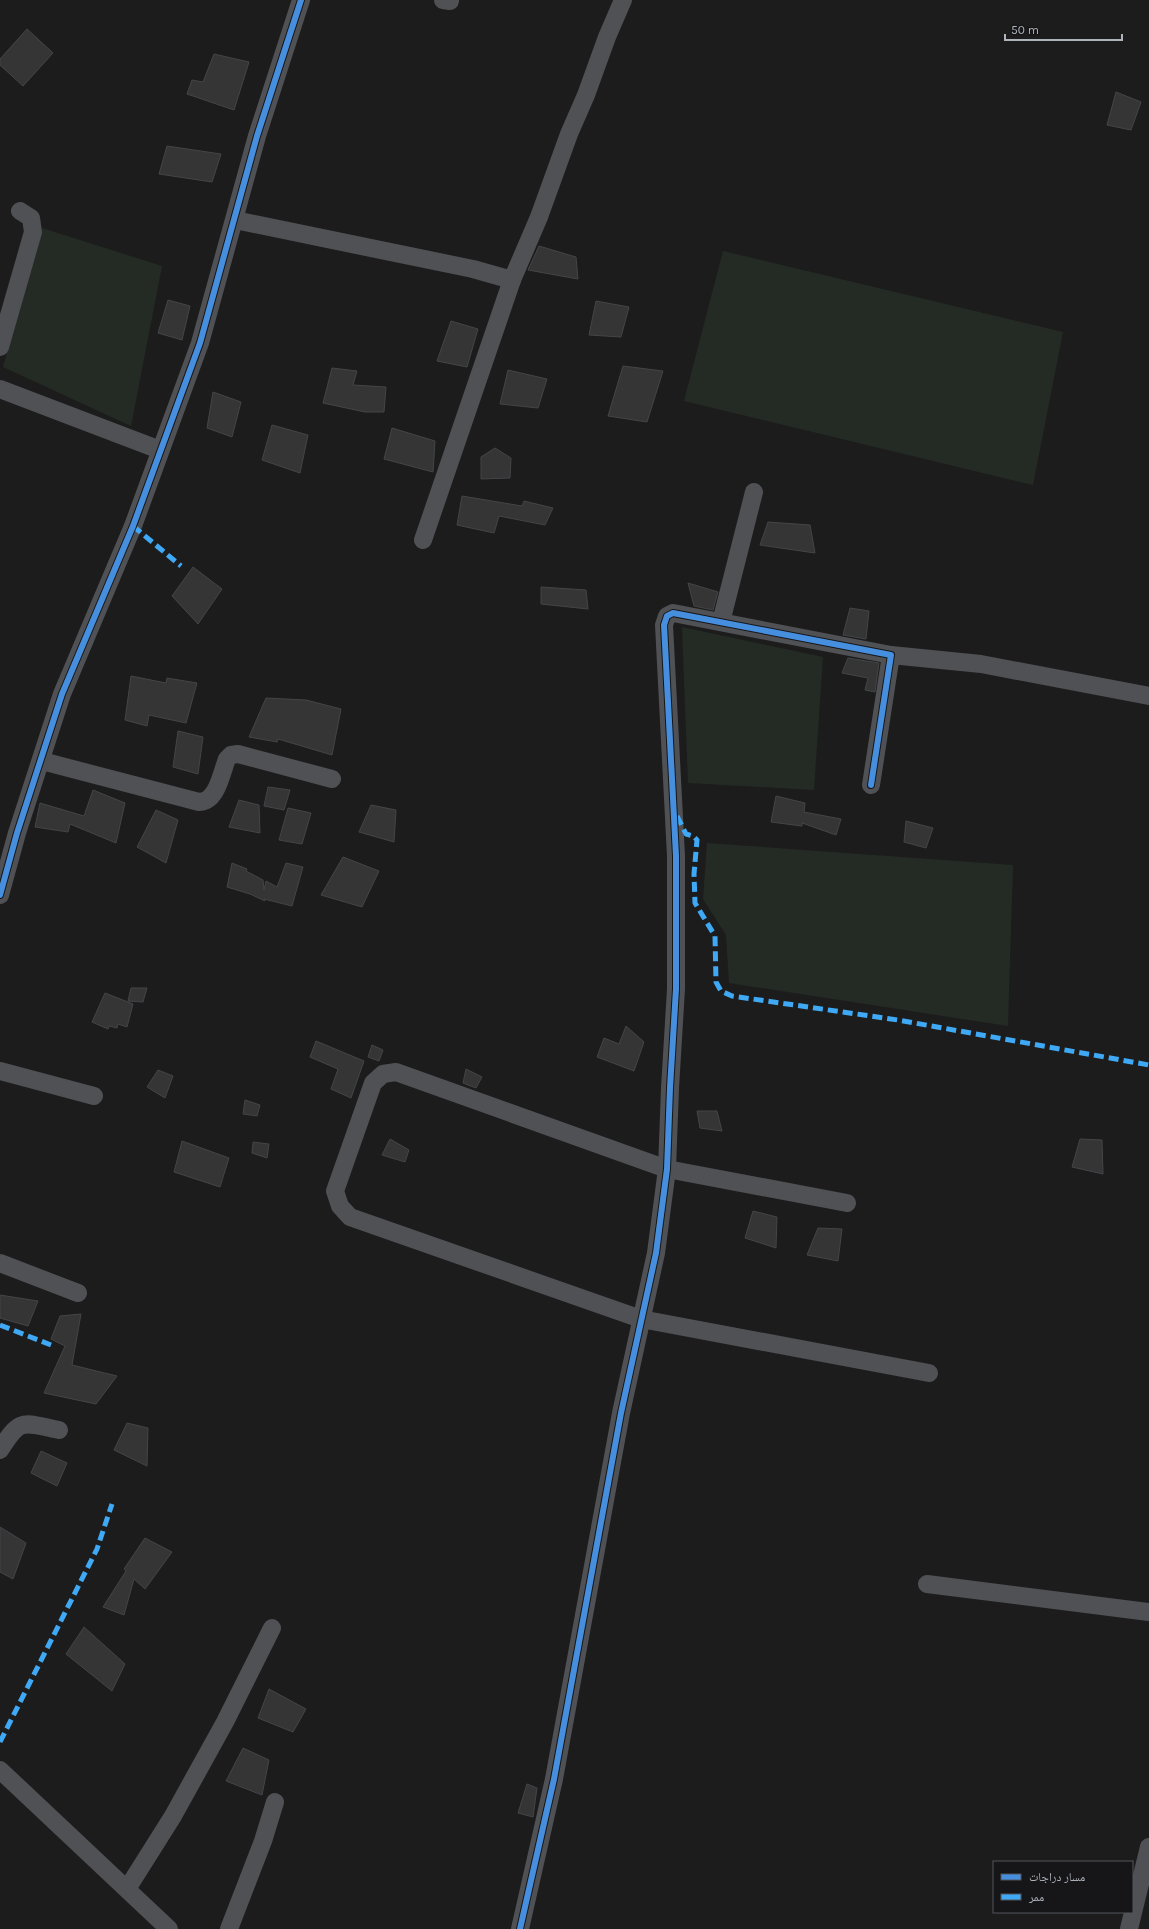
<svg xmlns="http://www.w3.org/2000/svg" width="1149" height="1929" font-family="Karla,'Noto Naskh Arabic',sans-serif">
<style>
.green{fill:#242b24}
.building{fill:#353536;stroke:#444548}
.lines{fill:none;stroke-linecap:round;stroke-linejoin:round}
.minor{stroke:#505155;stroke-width:18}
.quiet{stroke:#3fa9f5;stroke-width:5;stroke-dasharray:10 5;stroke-linecap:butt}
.cycleway-casing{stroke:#161618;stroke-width:8}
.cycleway{stroke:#468fdf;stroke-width:6}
</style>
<rect width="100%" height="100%" fill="#1c1c1c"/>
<g class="green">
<polygon points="42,228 162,266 131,426 3,367"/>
<polygon points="723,251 1063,332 1033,485 684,401"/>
<polygon points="682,627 823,657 814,790 688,783"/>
<polygon points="707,843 1013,865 1008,1026 729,983 726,935 703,899"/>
</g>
<g class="building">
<polygon points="27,29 53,53 23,86 0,65 0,59"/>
<polygon points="214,54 249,62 234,110 187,94 192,80 203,82"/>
<polygon points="1116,92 1141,102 1131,130 1107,125"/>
<polygon points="167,146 221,154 212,182 159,174"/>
<polygon points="539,246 576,257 578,279 528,270"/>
<polygon points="168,300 190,306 182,340 158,333"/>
<polygon points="596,301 629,307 621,337 589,335"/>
<polygon points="451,321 478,329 467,367 437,361"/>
<polygon points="623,366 663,371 647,422 608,416"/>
<polygon points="332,368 357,371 353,385 386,387 384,412 365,412 323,403"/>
<polygon points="508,370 547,379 538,408 500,404"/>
<polygon points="213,392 241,402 232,437 207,428"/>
<polygon points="272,425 308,435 300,473 262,460"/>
<polygon points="392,428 435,441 433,472 384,459"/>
<polygon points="495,448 511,458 510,478 481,479 481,457"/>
<polygon points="462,496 522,506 524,501 553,508 545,525 499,516 494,533 457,525"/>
<polygon points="768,522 810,525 815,553 760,545"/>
<polygon points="193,567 222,589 198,624 172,596"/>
<polygon points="688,583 718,592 713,610 694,606"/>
<polygon points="541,587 586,590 588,609 541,604"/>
<polygon points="850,608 869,611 866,639 843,635"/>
<polygon points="848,658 879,663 875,692 865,690 868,678 842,673"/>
<polygon points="131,676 166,683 167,678 197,683 186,723 149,715 147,726 125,720"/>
<polygon points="266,698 306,700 341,709 332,755 278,739 277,742 249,737"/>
<polygon points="178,731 203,737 198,774 173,767"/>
<polygon points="268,787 290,790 284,810 264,806"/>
<polygon points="93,790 125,803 116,843 70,824 68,832 35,827 40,803 84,816"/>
<polygon points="776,796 805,803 804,812 841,819 836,835 802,823 802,826 771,822"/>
<polygon points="239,800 259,805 260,833 229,827"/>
<polygon points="371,805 396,810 394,842 359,832"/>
<polygon points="288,808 311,813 302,844 279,840"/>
<polygon points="156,810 178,820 166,863 137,847"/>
<polygon points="906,821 933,828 926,848 904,842"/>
<polygon points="343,857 379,871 362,907 321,895"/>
<polygon points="232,863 247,869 246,871 263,880 264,890 266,881 277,887 286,863 303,867 292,906 264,899 265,901 250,894 227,887"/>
<polygon points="131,988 147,988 143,1002 128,1001"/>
<polygon points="105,993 133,1004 127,1027 118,1024 117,1028 109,1026 108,1029 92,1022"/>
<polygon points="626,1026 644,1042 634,1071 597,1057 604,1038 619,1044"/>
<polygon points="316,1041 364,1061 351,1098 331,1089 338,1069 310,1057"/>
<polygon points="372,1045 383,1050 379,1061 368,1057"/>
<polygon points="466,1069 482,1077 476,1088 463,1083"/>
<polygon points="158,1070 173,1076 165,1098 147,1087"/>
<polygon points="245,1100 260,1105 257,1116 243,1114"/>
<polygon points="697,1111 717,1111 722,1131 700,1128"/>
<polygon points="390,1139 409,1150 405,1162 382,1155"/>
<polygon points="1080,1139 1102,1140 1103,1174 1072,1167"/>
<polygon points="182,1141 229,1158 220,1187 174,1172"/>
<polygon points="253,1142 269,1144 267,1158 252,1153"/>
<polygon points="753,1211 777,1217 776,1248 745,1238"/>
<polygon points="818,1228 842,1229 838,1261 807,1255"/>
<polygon points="0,1295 38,1301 28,1326 0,1318"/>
<polygon points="81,1314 72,1365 117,1376 96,1404 44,1393 65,1346 51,1339 60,1316"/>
<polygon points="127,1423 148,1428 147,1466 114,1450"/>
<polygon points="41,1451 67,1463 57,1486 31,1473"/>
<polygon points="0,1527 26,1543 13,1579 0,1572"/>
<polygon points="145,1538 172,1552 145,1589 134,1579 124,1615 103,1607 126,1571 124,1569"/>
<polygon points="84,1627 125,1664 112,1691 66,1654"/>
<polygon points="269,1689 306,1709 293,1732 258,1718"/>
<polygon points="243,1748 269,1760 262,1795 226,1781"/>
<polygon points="527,1784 537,1788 533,1817 518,1813"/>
</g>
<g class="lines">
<g class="minor">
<polyline points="443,0 450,1"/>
<polyline points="235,220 473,269 512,280 539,217 569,134 586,95 607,37 623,0"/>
<polyline points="0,347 33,232 31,218 20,211"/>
<polyline points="0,389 160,450"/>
<polyline points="423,540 512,280"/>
<polyline points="721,622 754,492"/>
<polyline points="891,655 981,664 1149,696"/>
<path d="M42,761L199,802C217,802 221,774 227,759L231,755L238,754L332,779"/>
<polyline points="0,895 17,833 62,694 133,526 200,343 257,136 301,0"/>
<polyline points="0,1071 94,1096"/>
<polyline points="847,1203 667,1169 396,1072 383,1074 373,1083 335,1191 340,1206 350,1217 641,1319 929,1373"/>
<polyline points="0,1263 78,1293"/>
<path d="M0,1450C21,1416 23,1423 59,1430"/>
<polyline points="927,1584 1149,1612"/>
<polyline points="0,1770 169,1929"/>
<polyline points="127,1889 173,1816 225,1722 272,1628"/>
<polyline points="229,1929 263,1841 275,1802"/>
<polyline points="520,1929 554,1779 621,1413 656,1253 667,1169 670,1088 676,989 676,856 664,625 667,616 673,613 891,655 871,785"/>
<polyline points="1129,1929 1149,1847"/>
</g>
<g class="quiet">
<polyline points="133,526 181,566"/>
<polyline points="677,816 686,834 693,836 697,840 694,874 695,903 715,936 716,982 721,991 732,996 898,1020 1149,1065"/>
<polyline points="0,1325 51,1345"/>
<polyline points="0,1742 97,1549 112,1504"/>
</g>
<defs>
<g id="cycleway">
<polyline points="0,895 17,833 62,694 133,526 200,343 257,136 301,0"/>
<polyline points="520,1929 554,1779 621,1413 656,1253 667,1169 670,1088 676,989 676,856 664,625 667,616 673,613 891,655 871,785"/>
</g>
</defs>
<use href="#cycleway" class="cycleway-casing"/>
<use href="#cycleway" class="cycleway"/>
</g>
<rect x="993" y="1861" width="140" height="52" fill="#161618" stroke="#53555a"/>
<rect x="1001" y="1874" width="20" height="6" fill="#468fdf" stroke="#53555a"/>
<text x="1029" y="1881" font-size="12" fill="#aeb3bc">مسار دراجات</text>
<rect x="1001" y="1894" width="20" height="6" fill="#3fa9f5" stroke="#53555a"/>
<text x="1029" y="1901" font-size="12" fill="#aeb3bc">ممر</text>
<path d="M1005 34v6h117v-6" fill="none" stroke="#aeb3bc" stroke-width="2"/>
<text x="1011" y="34" font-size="12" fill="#aeb3bc" stroke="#161618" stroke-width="3" paint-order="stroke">50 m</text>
</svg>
